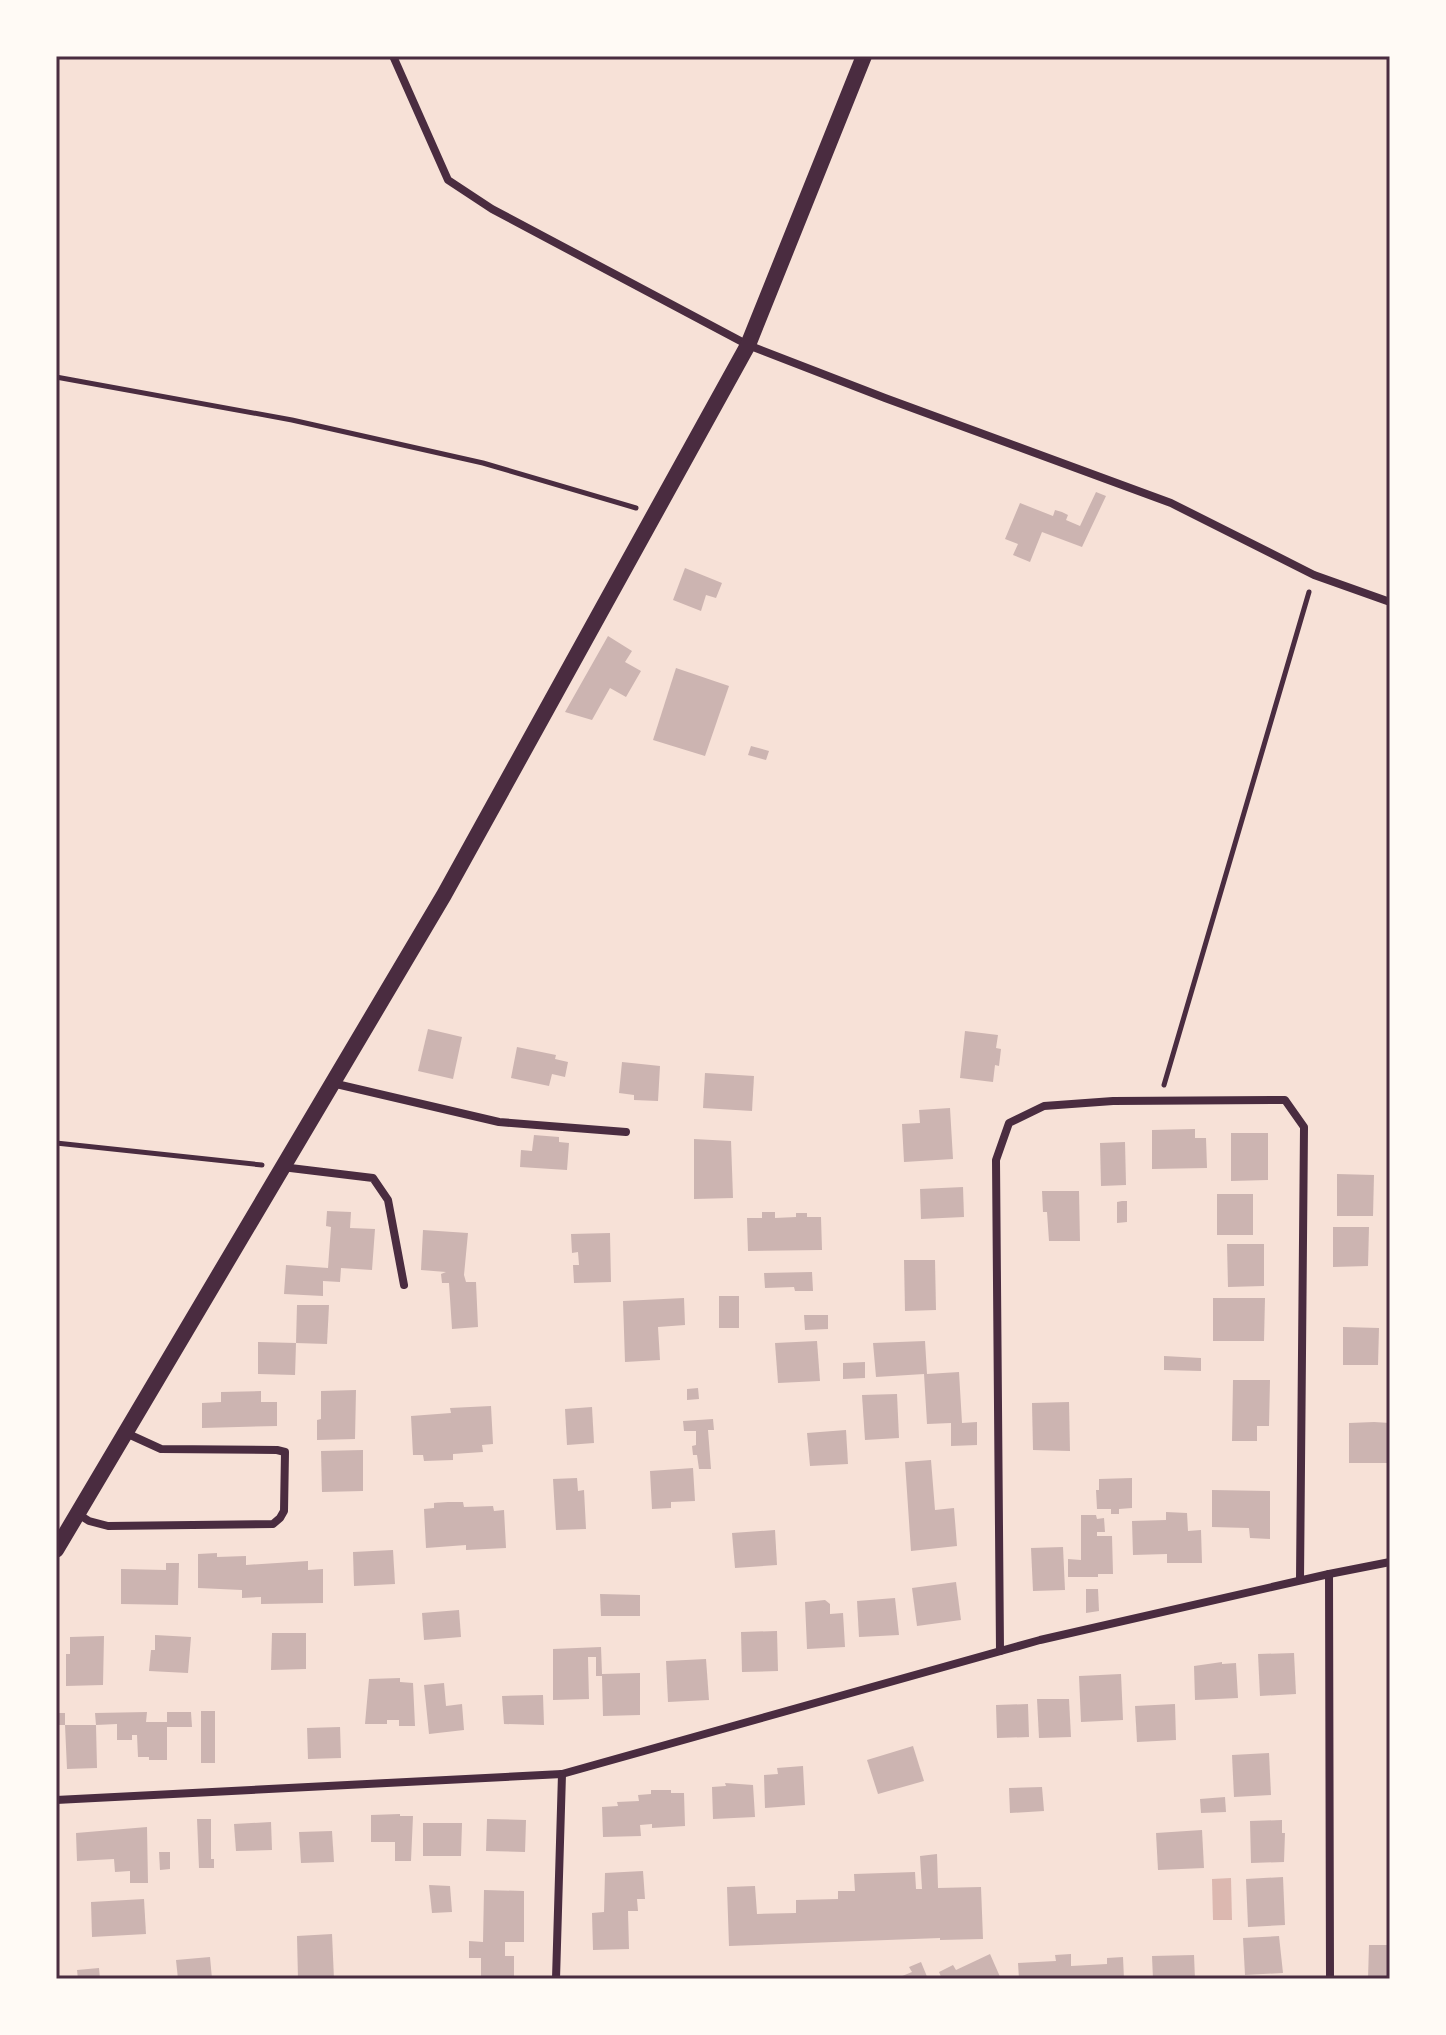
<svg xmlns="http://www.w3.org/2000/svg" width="1446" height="2035" font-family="Quicksand,sans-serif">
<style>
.water{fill:#dcb8b0}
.building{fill:#ccb4b1}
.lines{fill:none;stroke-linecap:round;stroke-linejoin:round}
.path{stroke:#4a2c40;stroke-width:5}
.minor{stroke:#4a2c40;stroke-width:8}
.secondary{stroke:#4a2c40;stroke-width:16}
.neatline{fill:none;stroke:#4a2c40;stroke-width:3}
</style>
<rect width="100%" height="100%" fill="#f7e1d7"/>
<polygon class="water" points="1231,1878 1232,1920 1213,1920 1212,1879"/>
<g class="building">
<polygon points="1096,492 1106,496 1082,547 1042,532 1030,562 1013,555 1018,544 1005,539 1020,503 1053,516 1055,510 1062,512 1068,515 1066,520 1080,526"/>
<polygon points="685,568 722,583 716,598 706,595 701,611 673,600"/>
<polygon points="608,636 632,651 625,662 641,671 626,697 610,688 592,720 565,712"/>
<polygon points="676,668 729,686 705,756 653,740"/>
<polygon points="751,746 769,751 766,760 748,755"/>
<polygon points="428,1029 462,1037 453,1079 418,1071"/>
<polygon points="965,1031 998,1035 996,1048 1001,1049 999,1066 995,1065 993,1082 960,1078"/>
<polygon points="517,1047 556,1055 555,1059 568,1062 565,1077 552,1074 549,1086 511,1078"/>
<polygon points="622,1062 660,1066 658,1101 634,1100 634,1095 619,1093"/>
<polygon points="705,1073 754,1076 752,1111 703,1108"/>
<polygon points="950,1108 953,1159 904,1162 902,1124 920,1123 919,1110"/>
<polygon points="1195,1129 1195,1138 1206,1138 1207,1168 1152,1169 1152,1130"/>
<polygon points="1231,1133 1268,1133 1268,1180 1231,1181"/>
<polygon points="534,1135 559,1137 559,1142 569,1143 567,1170 520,1167 521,1150 532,1151"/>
<polygon points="694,1139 731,1141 733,1198 694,1199"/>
<polygon points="1125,1142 1126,1185 1101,1186 1100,1143"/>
<polygon points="1337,1174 1374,1175 1373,1216 1337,1216"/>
<polygon points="963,1187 964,1217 921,1219 920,1189"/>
<polygon points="1042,1191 1079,1191 1080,1241 1049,1241 1047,1212 1043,1212"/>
<rect x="1217" y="1194" width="36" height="41"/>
<polygon points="1122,1201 1127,1201 1127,1222 1117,1223 1117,1202"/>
<polygon points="327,1211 351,1212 350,1228 375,1229 372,1270 341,1268 340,1282 323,1281 323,1296 284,1294 286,1265 328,1268 331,1227 326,1226"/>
<polygon points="762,1212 775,1212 775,1218 796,1217 796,1213 807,1213 807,1217 821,1217 822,1250 748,1251 747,1218 762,1218"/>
<polygon points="1333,1227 1369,1227 1368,1266 1333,1267"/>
<polygon points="423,1230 468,1233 464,1275 466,1282 476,1282 478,1327 452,1329 449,1283 442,1283 441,1274 446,1272 421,1270"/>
<polygon points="610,1233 611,1282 574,1283 573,1265 579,1265 578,1252 572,1253 571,1234"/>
<polygon points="1227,1244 1264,1244 1264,1286 1228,1287"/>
<polygon points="904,1260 935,1260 936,1310 905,1311"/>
<polygon points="812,1272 813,1291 795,1291 794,1287 765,1288 764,1273"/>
<rect x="719" y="1296" width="20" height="32"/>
<polygon points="684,1298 685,1325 658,1327 660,1360 625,1362 623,1301"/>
<polygon points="1213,1298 1265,1298 1264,1341 1213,1341"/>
<polygon points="297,1305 329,1305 327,1344 296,1343"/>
<polygon points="804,1315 828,1315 828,1329 805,1330"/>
<polygon points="1343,1327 1379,1328 1378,1365 1343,1365"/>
<polygon points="817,1341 820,1381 778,1383 775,1343"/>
<polygon points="925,1341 927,1374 959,1372 962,1423 977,1422 977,1445 951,1446 951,1423 927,1424 924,1374 876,1377 873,1343"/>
<polygon points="258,1342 296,1343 295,1375 258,1374"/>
<polygon points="1164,1356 1201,1358 1201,1371 1164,1370"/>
<polygon points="865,1362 865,1378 843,1379 843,1363"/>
<polygon points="1233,1380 1270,1380 1269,1426 1257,1426 1257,1441 1232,1441"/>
<polygon points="698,1388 699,1399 687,1400 687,1389"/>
<polygon points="356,1390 355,1439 317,1440 317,1420 321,1419 321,1391"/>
<polygon points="261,1391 261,1402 277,1402 277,1426 202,1428 202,1403 221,1402 221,1392"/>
<polygon points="897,1394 899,1438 865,1440 862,1395"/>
<polygon points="1069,1402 1070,1451 1033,1450 1032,1403"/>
<polygon points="491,1406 493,1444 482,1445 483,1452 453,1454 453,1460 424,1461 423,1455 413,1455 411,1416 451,1413 450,1408"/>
<polygon points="592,1407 594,1443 567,1445 565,1409"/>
<polygon points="713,1419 714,1430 708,1430 711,1469 699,1469 697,1455 693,1455 692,1446 696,1445 696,1431 684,1431 683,1421"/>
<polygon points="1374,1422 1390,1423 1390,1463 1349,1463 1349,1423"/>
<polygon points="846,1430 848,1464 810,1466 807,1433"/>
<polygon points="363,1450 363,1491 322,1492 321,1451"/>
<polygon points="931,1460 935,1510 954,1508 957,1546 911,1551 905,1462"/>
<polygon points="693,1468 695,1501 671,1502 671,1508 652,1509 650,1471"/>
<polygon points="577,1478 578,1491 584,1490 586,1529 556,1530 553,1479"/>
<polygon points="1132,1478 1132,1508 1119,1509 1119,1514 1111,1514 1111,1509 1097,1509 1096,1490 1099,1490 1099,1479"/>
<polygon points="1212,1490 1270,1491 1270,1539 1250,1538 1249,1528 1212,1527"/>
<polygon points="448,1502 463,1502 464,1507 493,1506 494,1511 504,1510 506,1548 466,1550 466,1545 426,1548 424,1509 434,1508 434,1503"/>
<polygon points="1166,1512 1187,1513 1188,1531 1201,1530 1202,1563 1167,1563 1167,1554 1133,1555 1132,1521 1166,1520"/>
<polygon points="1081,1515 1096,1515 1097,1519 1104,1518 1105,1532 1097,1532 1097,1536 1112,1536 1113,1574 1098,1574 1098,1577 1068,1577 1068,1559 1081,1560"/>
<polygon points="775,1530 777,1565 735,1568 732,1533"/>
<polygon points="1063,1547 1065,1590 1033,1591 1031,1548"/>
<polygon points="393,1550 395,1584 354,1586 353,1552"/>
<polygon points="217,1553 217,1557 246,1556 246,1565 308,1561 308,1570 323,1569 323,1603 261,1604 261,1597 242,1598 242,1590 198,1588 198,1554"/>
<polygon points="166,1563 179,1563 178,1605 121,1604 121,1569 166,1570"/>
<polygon points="956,1582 961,1620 917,1626 912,1588"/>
<polygon points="1086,1589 1098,1589 1099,1611 1086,1613"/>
<polygon points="600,1594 640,1595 640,1616 601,1616"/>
<polygon points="895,1598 899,1635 859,1637 857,1601"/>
<polygon points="825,1600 830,1604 830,1614 843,1613 845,1647 807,1649 805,1602"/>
<polygon points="459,1610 461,1637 424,1640 422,1613"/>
<polygon points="777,1631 778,1671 742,1672 741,1632"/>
<polygon points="272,1633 306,1633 306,1669 271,1670"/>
<polygon points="155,1635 191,1637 188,1673 149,1671 151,1650 155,1650"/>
<polygon points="104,1636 103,1685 66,1686 66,1654 70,1654 70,1637"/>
<polygon points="601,1647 602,1674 640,1673 640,1715 603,1716 602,1676 596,1676 596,1657 588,1657 589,1699 553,1700 553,1649"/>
<polygon points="1294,1653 1296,1694 1260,1696 1258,1654"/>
<polygon points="706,1659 709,1700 668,1702 666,1661"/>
<polygon points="1222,1662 1222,1664 1236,1663 1238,1698 1195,1700 1194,1666"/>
<polygon points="1121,1674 1123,1720 1081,1722 1079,1676"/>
<polygon points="400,1678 400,1682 413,1683 415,1726 399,1726 399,1720 387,1720 387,1724 365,1724 369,1679"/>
<polygon points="444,1683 446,1706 462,1704 464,1730 429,1734 424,1685"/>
<polygon points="543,1695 544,1725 504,1724 502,1696"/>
<polygon points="1037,1699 1069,1699 1071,1737 1039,1738"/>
<polygon points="1028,1704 1029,1737 997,1738 996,1705"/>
<polygon points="1175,1704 1176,1740 1137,1742 1135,1706"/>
<rect x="201" y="1711" width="14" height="52"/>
<polygon points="147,1712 146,1722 167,1722 167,1712 191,1712 192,1727 167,1727 167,1760 149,1760 149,1757 138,1757 137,1735 132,1735 132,1740 117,1740 117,1724 96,1725 95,1713"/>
<polygon points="56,1713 65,1713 65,1725 96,1725 97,1768 67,1769 65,1725 56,1725"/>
<polygon points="340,1727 341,1758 308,1759 307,1728"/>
<polygon points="913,1746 924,1781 878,1794 867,1760"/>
<polygon points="1269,1753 1271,1795 1234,1797 1232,1755"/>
<polygon points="803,1766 805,1805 765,1808 764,1775 778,1774 777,1768"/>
<polygon points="725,1783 753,1785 755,1817 713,1819 712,1787 726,1786"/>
<polygon points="1042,1787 1044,1811 1010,1813 1009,1788"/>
<polygon points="651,1790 671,1790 671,1793 684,1793 685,1826 652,1828 652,1824 640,1825 641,1836 603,1837 602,1807 618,1806 617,1802 639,1801 638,1795 651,1794"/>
<polygon points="1225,1797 1226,1812 1201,1813 1200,1799"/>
<polygon points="400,1814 400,1816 413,1816 411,1861 395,1861 395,1842 371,1842 371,1815"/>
<polygon points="197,1819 211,1819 211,1859 214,1859 214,1868 199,1868"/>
<polygon points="487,1819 526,1820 525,1852 486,1851"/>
<polygon points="1282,1820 1282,1833 1285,1833 1284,1862 1251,1863 1250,1821"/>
<polygon points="271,1822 272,1850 236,1851 234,1824"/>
<polygon points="423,1823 462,1823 461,1856 423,1856"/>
<polygon points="147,1827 148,1883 130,1883 130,1871 115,1872 114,1859 77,1861 76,1833"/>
<polygon points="1202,1830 1204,1868 1158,1870 1156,1833"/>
<polygon points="332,1831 334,1862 301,1863 299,1832"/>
<polygon points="159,1852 170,1852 170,1869 160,1870"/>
<polygon points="937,1854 938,1888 981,1887 983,1939 940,1940 940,1938 729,1946 727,1887 755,1886 757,1914 796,1913 796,1900 838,1899 838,1891 855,1891 854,1874 915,1872 916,1889 922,1889 920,1856"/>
<polygon points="643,1871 645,1899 637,1899 638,1911 628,1911 629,1949 593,1950 592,1913 604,1912 605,1873"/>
<polygon points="1283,1877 1285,1925 1248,1927 1246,1879"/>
<polygon points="429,1885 450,1886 452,1912 432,1913"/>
<polygon points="484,1890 524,1891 524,1942 505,1942 505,1956 514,1956 514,1979 481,1979 481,1958 469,1958 469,1941 483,1942"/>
<polygon points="144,1899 146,1934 92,1937 91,1902"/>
<polygon points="332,1934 334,1979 298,1979 297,1936"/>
<polygon points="1279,1936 1283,1973 1245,1975 1243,1938"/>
<polygon points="1369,1945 1390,1945 1390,1979 1368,1979"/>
<polygon points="990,1954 1001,1979 942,1979 939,1972 953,1965 956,1970"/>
<polygon points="1071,1954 1071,1966 1107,1964 1107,1958 1123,1957 1124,1979 1019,1979 1018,1963 1056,1961 1055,1955"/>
<polygon points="1194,1955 1195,1979 1153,1979 1152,1956"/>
<polygon points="210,1957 212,1979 178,1979 176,1960"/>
<polygon points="921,1962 928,1979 895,1979 912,1972 909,1967"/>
<polygon points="99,1968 100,1979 78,1979 77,1970"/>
</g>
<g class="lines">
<g class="path">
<polyline points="56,377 292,420 483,463 636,508"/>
<polyline points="1164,1085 1309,592"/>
<polyline points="56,1143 262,1165"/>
</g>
<g class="minor">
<polyline points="393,56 448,180 492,209 748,345 885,398 1171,503 1314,575 1390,602"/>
<polyline points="332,1083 499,1122 626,1132"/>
<polyline points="282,1167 373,1178 388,1200 404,1285"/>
<polyline points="78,1514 89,1521 108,1526 273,1524 280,1518 284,1511 285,1452 277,1450 161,1449 126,1433"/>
<polyline points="1329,1574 1330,1979"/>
<polyline points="1000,1651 996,1160 1009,1123 1044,1106 1113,1101 1285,1100 1304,1127 1300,1580"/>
<polyline points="56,1800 562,1774 1040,1640 1329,1574 1390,1562"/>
<polyline points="556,1979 562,1774"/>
</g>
<polyline class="secondary" points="56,1550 444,895 748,345 864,56"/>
</g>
<rect width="1446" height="2035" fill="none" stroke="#fffaf5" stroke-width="116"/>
<rect x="58" y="58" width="1330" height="1919" class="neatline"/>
</svg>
